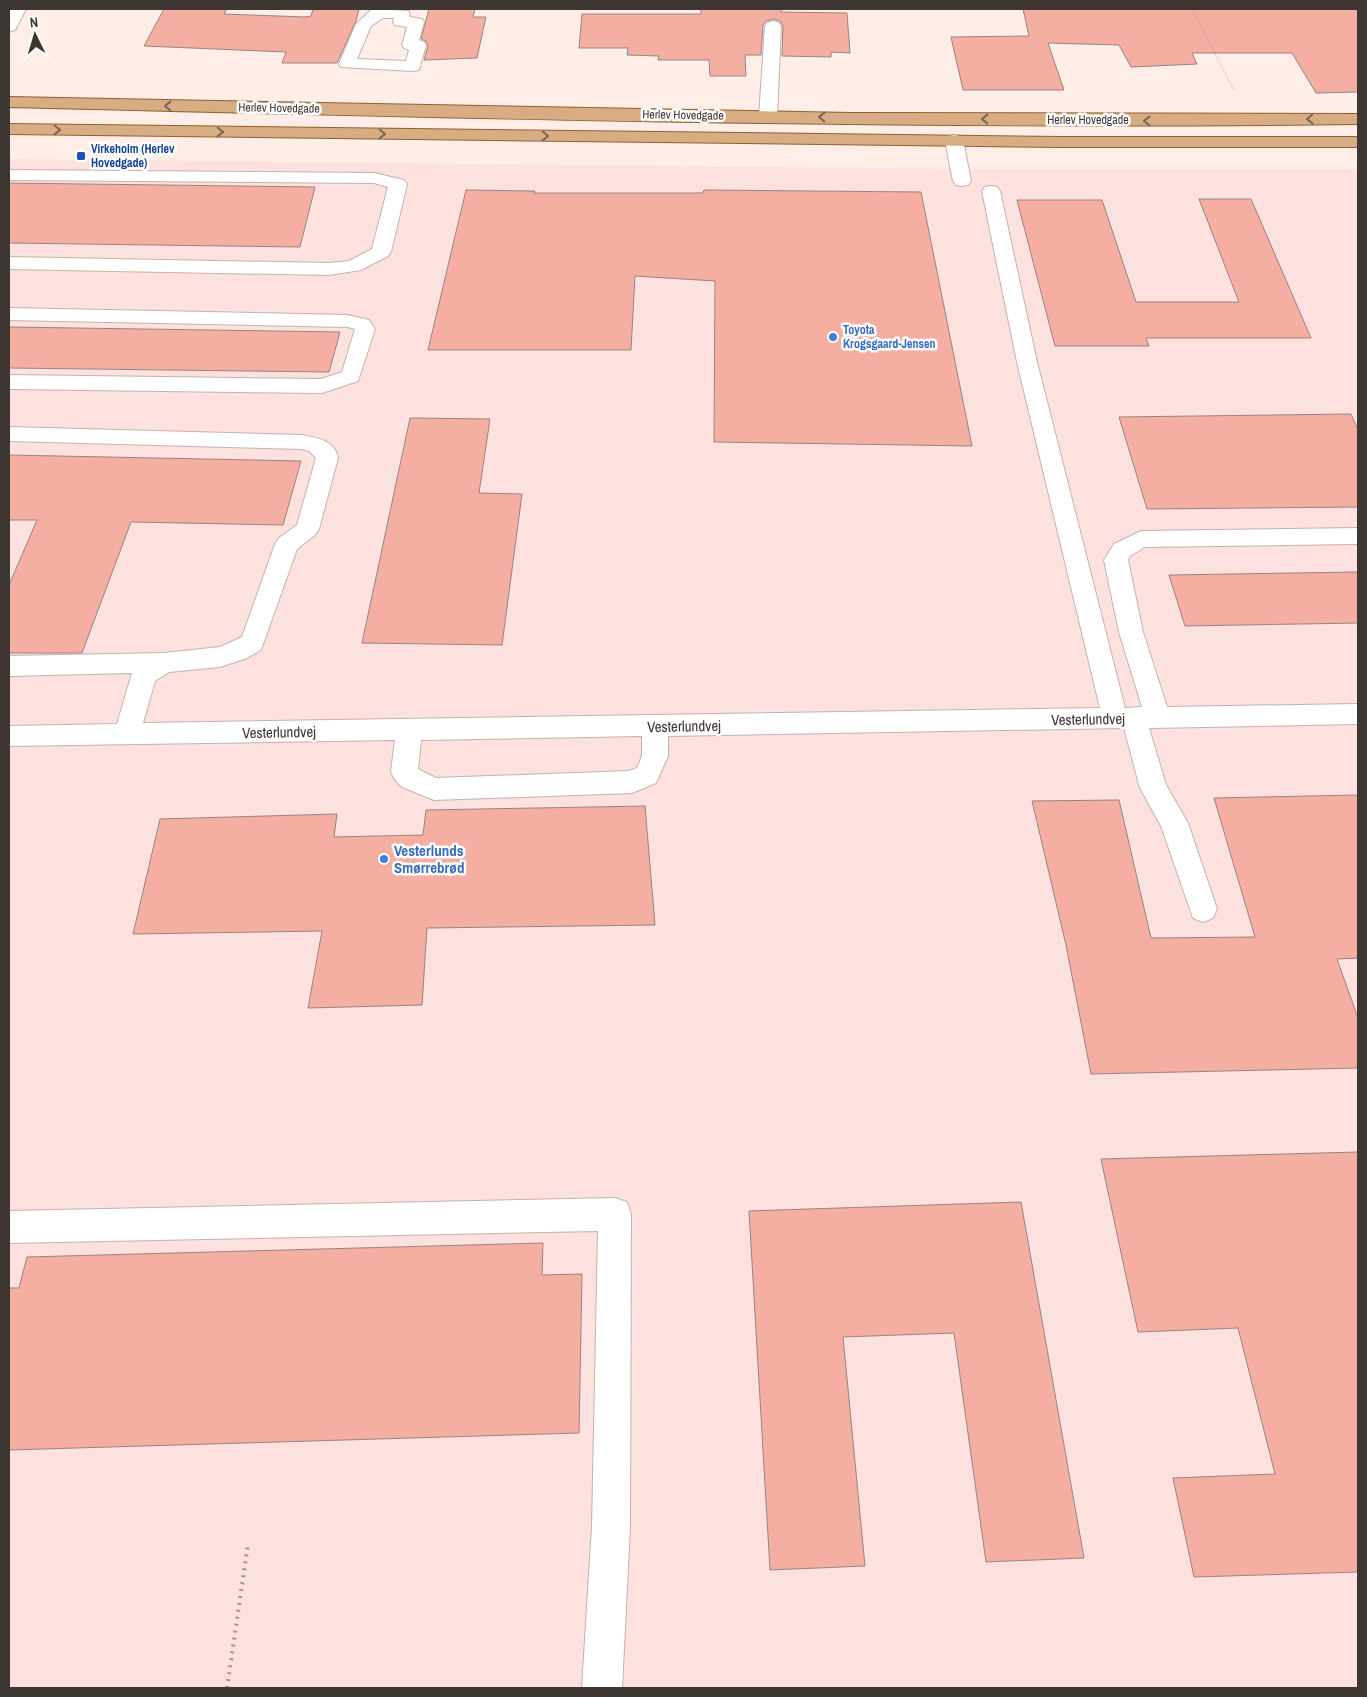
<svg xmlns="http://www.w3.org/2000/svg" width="1367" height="1697" font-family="'Archivo Narrow',sans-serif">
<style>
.industrial{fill:#fce1de}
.building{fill:#f5aea2;stroke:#988581}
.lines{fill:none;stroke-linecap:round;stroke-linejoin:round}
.minor-casing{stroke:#c5b3ab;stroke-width:2}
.major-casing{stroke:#916031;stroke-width:2}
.path-far1{stroke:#a49792;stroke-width:2;stroke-dasharray:0.5 2.5;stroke-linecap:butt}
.path{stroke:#a49792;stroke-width:4;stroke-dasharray:2 5;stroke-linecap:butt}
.minor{fill:#fff;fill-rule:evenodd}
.major{fill:#d8ad83;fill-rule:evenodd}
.oneway{stroke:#7c6653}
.transit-dot{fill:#1a4fb4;stroke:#fff;stroke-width:2}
.shop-dot{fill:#3f7fe0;stroke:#fff;stroke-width:2}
.labels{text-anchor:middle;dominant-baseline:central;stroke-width:5;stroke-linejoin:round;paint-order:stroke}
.far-street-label{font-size:12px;fill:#3e3633;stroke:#fff}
.far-transit-label{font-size:12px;font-weight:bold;fill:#164399;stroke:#fff;text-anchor:start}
.far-shop-label{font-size:12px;font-weight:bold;fill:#366cbe;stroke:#fff;text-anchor:start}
.street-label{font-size:15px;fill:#3e3633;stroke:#fff}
.shop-label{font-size:15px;font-weight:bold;fill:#366cbe;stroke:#fff;text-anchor:start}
</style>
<rect width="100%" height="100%" fill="#feeee7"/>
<polygon class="industrial" points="9,159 961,169 1358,169 1358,1688 9,1688"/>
<g class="building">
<polygon points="164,9 227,9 224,14 305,17 311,16 313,9 359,9 356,21 337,63 282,63 286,52 144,46"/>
<polygon points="429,9 475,9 473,17 486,17 477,58 424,60 428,46 426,41 421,39"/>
<polygon points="701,9 781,9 781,12 847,13 850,53 831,52 831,57 782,56 783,26 780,21 774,19 766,21 763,25 761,55 745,55 746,76 710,76 709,60 658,60 659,56 627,55 628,48 579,48 582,14 701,14"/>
<polygon points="1023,9 1358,9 1358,92 1316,93 1292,53 1192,53 1197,64 1131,67 1119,45 1048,43 1064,90 963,90 951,37 1029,36"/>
<polygon points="9,183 315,187 300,247 9,243"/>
<polygon points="466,190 535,191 534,193 703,193 704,190 921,192 972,446 714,442 715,281 635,276 631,350 428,350"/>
<polygon points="1199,199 1251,199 1311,338 1146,338 1149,346 1055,346 1017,200 1102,200 1136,302 1239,302"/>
<polygon points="9,327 340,332 329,372 9,368"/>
<polygon points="1351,414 1358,430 1358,507 1147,509 1119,417"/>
<polygon points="410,418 490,419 479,493 522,494 502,645 362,643"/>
<polygon points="9,455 301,461 283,525 131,522 82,653 9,653 9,585 37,520 9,520"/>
<polygon points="1358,572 1358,623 1185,626 1169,575"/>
<polygon points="1358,795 1358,958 1337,959 1358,1018 1358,1068 1091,1074 1066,945 1032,801 1119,800 1151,938 1255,937 1214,798"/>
<polygon points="645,806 655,925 427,928 422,1005 308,1008 322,931 133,934 160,819 337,814 334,837 423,835 426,810"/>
<polygon points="1358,1152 1358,1572 1194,1577 1173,1478 1275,1474 1238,1328 1138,1332 1101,1159"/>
<polygon points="1021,1202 1084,1558 986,1562 954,1333 843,1337 865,1566 770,1570 749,1211"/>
<polygon points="543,1243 542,1275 582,1274 579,1433 9,1450 9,1288 19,1288 27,1257"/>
</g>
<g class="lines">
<defs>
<g id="minor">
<polygon points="10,9 26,9 15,30 9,32"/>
<path d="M372,9L409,11L410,17L422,19L424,22L419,40L424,42L426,45L419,70L413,71L341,67L339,64L356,24ZM383,18H394L393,22L395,25L407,27L402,45L404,48L409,50L406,61L357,59L371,26Z"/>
<polygon points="773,21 779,23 781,26 777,117 774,121 768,122 762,121 759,117 765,26 767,23"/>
<polygon points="954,135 960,136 963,140 971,181 968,185 962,186 956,185 953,181 945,140 948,136"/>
<polygon points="9,170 374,173 404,180 407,184 391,252 388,256 361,270 329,275 9,269 9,257 329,263 349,261 372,249 388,187 374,183 9,180"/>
<path d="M991,186L997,187L1000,191L1037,362L1125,708L1142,707L1119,632L1104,560L1114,544L1141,531L1358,528V544L1145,547L1130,556L1128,560L1143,632L1167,707L1358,704V724L1149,728L1166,785L1188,823L1217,909L1213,918L1203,922L1193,918L1161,826L1140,788L1124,728L668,736V756L656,783L632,793L434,800L402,787L395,780L391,772L395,740L9,746V726L117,724L132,673L9,676V656L164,653L220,647L242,637L275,544L279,538L297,525L316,458L309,451L302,449L9,441V427L302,435C317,438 335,440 338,458L319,529L315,535L297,549L261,650L247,658L220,667L169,672L155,681L143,723L1100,708L1017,362L982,191L985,187ZM642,736V756L637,768L629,771L436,778L418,769L421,740Z"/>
<polygon points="9,308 347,315 369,320 375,329 358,381 322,393 9,389 9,375 321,379 342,372 355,329 347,327 9,320"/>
<polygon points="615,1198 627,1202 631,1214 630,1527 622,1688 582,1688 592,1527 598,1231 9,1243 9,1211"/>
</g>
<g id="major">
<path d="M9,97L852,113L1358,114V124C909,130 459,118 9,107Z"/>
<polygon points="9,124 1064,137 1358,137 1358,147 1064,147 9,134"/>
</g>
</defs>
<use href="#minor" class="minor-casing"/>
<use href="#major" class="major-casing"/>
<polyline class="path-far1" points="1192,9 1234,90"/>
<polyline class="path" points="227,1688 248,1544"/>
<use href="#minor" class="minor"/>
<use href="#major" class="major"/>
</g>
<defs><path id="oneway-chevron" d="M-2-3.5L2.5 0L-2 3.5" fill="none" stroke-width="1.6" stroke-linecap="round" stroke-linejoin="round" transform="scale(1.25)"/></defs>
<g class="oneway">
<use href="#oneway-chevron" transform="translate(168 106) rotate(-179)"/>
<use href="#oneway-chevron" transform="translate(822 117) rotate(-179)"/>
<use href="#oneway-chevron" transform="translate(985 119) rotate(-179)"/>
<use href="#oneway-chevron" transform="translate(1310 119) rotate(179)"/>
<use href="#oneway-chevron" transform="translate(1147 121) rotate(180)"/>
<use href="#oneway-chevron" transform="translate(57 130) rotate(1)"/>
<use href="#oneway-chevron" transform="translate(220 132) rotate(1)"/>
<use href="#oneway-chevron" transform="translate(382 134) rotate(1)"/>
<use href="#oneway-chevron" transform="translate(545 136) rotate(1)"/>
</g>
<rect class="transit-dot" x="76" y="151" width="10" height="10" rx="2.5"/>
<g class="shop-dot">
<circle cx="833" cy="337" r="5"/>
<circle cx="384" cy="859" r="5"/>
</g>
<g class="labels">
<g class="far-street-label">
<text transform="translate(279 108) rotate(1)">Herlev Hovedgade</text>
<text transform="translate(683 115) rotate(1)">Herlev Hovedgade</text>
<text x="1088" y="120">Herlev Hovedgade</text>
</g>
<g class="far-transit-label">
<text x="91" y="149">Virkeholm (Herlev<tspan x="91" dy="14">Hovedgade)</tspan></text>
</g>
<g class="far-shop-label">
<text x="843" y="330">Toyota<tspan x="843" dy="14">Krogsgaard-Jensen</tspan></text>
</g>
<g class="street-label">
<text transform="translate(1088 719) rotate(-1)">Vesterlundvej</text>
<text transform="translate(684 726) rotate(-1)">Vesterlundvej</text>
<text transform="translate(279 732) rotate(-1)">Vesterlundvej</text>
</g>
<g class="shop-label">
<text x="394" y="850">Vesterlunds<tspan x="394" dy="17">Smørrebrød</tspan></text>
</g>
</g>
<rect width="1367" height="1697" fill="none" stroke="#3e3633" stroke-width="20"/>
<g transform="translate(35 35) rotate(355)" stroke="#ffffff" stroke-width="4" paint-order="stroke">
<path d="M0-4L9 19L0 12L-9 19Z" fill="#3e3633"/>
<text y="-8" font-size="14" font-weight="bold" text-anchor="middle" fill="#3e3633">N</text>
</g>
</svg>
